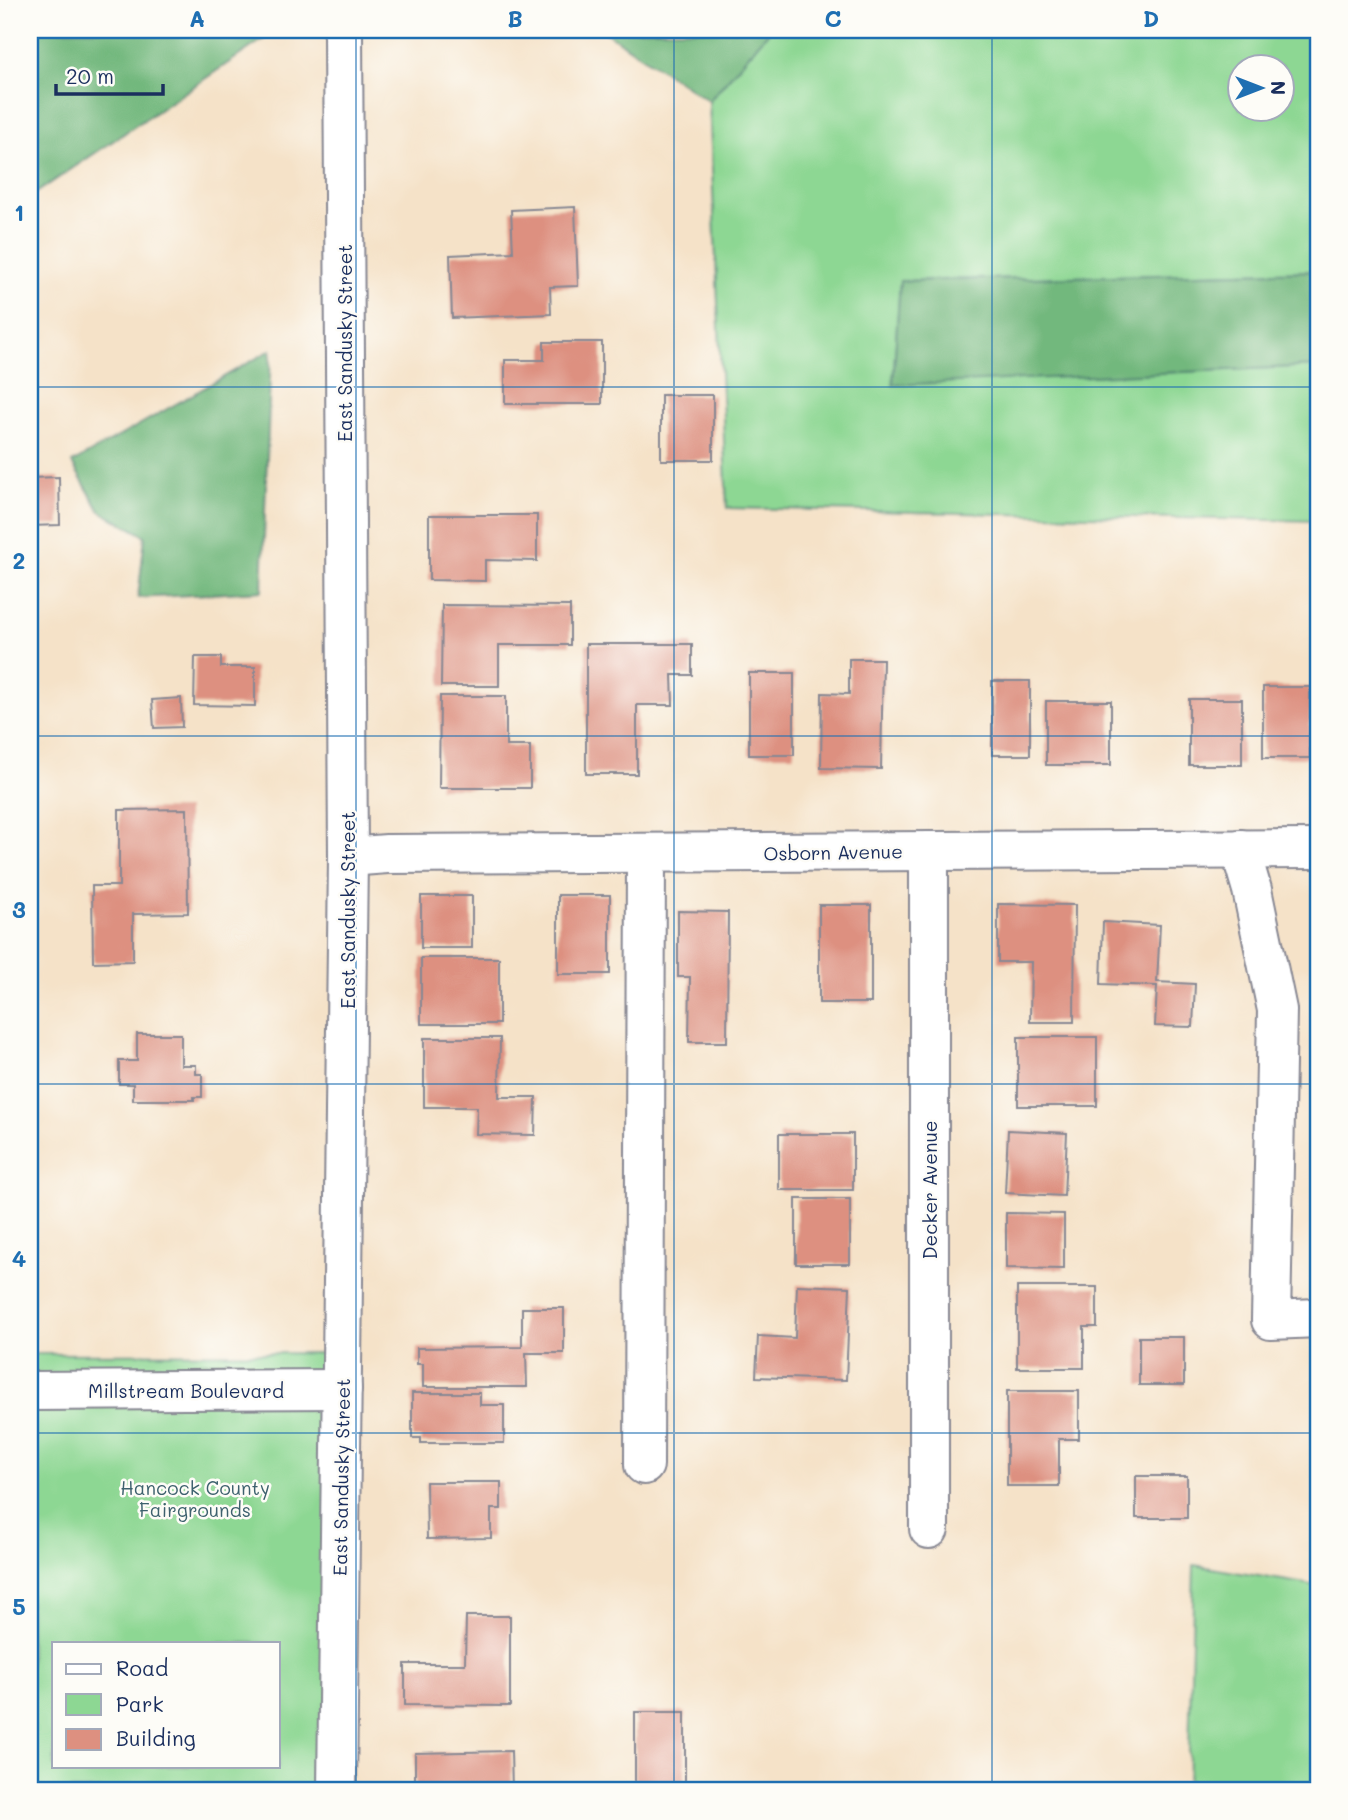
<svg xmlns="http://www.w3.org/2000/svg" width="1348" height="1820" font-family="Mali,sans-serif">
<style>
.green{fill:#8dd793;stroke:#548378;stroke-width:2;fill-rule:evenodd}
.forest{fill:#72b87d;stroke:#46746e;stroke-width:2}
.building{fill:#dd9080}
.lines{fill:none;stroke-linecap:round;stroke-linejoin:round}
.minor-casing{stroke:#888893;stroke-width:42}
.major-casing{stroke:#888893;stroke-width:42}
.minor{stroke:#fff;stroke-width:38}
.major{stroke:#fff;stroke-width:38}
.grid{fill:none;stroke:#1f6fb2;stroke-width:2;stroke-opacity:0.55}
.labels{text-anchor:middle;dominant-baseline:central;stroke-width:5;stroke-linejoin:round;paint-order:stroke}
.street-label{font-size:19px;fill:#1b2f5e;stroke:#fdfcf7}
.park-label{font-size:19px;fill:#3d616e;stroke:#fdfcf7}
.neatline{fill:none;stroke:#1f6fb2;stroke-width:2.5}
.grid-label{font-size:23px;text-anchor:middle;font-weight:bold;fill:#1f6fb2}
</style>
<rect width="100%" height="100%" fill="#fdfcf7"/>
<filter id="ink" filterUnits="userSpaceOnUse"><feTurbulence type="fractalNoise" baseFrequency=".0143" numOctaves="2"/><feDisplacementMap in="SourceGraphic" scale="14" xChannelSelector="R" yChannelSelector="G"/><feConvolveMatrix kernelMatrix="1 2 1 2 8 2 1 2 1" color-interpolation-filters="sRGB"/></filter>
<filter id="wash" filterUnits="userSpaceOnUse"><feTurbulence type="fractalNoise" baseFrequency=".00686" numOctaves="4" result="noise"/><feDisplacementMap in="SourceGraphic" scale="28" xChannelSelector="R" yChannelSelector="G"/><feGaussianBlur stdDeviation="1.57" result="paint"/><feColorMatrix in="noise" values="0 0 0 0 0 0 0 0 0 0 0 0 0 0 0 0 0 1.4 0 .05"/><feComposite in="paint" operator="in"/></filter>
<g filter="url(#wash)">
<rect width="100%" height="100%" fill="#f5e2c8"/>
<g class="green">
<path d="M770,30H1318V271L900,281L893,384L1318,366V521L727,508L709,101ZM1240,66H1282V108H1240Z"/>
<path d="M342,1353L338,1790H30V1354ZM54,1643H278V1766H54Z"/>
<polygon points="1194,1565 1318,1586 1318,1790 1188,1790"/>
</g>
<g class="forest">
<polygon points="30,30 277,30 30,197"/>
<polygon points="602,30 770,30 709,101"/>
<polygon points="1318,271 1318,366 893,385 900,281"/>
<polygon points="271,350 262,591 138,598 145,536 100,511 72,463"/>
</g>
<g id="blocks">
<g class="building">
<polygon points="575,207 578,286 550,287 551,314 452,318 450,255 513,252 511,210"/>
<polygon points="544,342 602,342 602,404 505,404 505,360 544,360"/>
<rect x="661" y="395" width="52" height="65"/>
<polygon points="59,477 60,525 30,526 30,478"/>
<polygon points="429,515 537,515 537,561 485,560 485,581 429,580"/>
<polygon points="442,605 570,606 570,645 499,645 499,686 441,686"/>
<polygon points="586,644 692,644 692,675 672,675 673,705 637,705 637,774 586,774"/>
<polygon points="195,657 221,657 221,667 255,667 255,706 194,705"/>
<polygon points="849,659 883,659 881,769 821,768 822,693 849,694"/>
<rect x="749" y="673" width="45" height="82"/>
<rect x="992" y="681" width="38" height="74"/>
<rect x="1263" y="687" width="47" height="71"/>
<polygon points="440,696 506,696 506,746 530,746 530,788 439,788"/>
<polygon points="181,698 182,727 154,728 152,700"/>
<rect x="1189" y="699" width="53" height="66"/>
<rect x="1046" y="701" width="65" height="64"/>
<polygon points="187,809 188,913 133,914 133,961 93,962 92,886 119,886 119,810"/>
<rect x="558" y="895" width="52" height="79"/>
<rect x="421" y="896" width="51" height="52"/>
<polygon points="998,904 1075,905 1074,1022 1030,1022 1031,962 998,962"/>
<rect x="819" y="905" width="52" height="98"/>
<polygon points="678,911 728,912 727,1042 689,1042 690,977 678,977"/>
<polygon points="1103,922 1160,925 1157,982 1195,984 1193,1027 1155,1026 1157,986 1101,984"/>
<rect x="421" y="958" width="78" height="66"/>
<polygon points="137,1034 181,1034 181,1065 196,1065 196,1074 202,1074 202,1097 194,1097 194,1100 133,1100 133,1084 119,1084 119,1061 137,1061"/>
<rect x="1018" y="1037" width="79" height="69"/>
<polygon points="424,1038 500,1038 499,1097 536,1097 535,1135 476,1134 477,1107 424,1107"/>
<polygon points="1008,1130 1067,1133 1064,1196 1005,1193"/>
<rect x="779" y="1134" width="74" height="56"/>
<rect x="796" y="1199" width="54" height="65"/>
<polygon points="1006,1213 1064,1214 1064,1269 1006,1268"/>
<polygon points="797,1285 850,1287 846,1380 756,1377 758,1336 795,1338"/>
<polygon points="1017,1287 1097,1287 1097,1327 1084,1327 1084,1368 1017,1368"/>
<polygon points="522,1308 564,1308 564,1353 526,1353 527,1387 423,1387 423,1364 417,1364 417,1348 522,1347"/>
<rect x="1139" y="1337" width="45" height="48"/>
<polygon points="1007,1391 1079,1391 1079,1439 1059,1439 1059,1486 1007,1486"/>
<polygon points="412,1393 480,1393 480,1405 504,1405 504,1443 421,1443 421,1438 412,1438"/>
<rect x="1136" y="1476" width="51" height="42"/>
<polygon points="426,1482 501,1482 501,1509 491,1509 491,1538 427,1539"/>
<polygon points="466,1616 510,1616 510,1706 405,1705 405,1664 465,1664"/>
<rect x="635" y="1712" width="50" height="73"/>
<polygon points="511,1751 512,1790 415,1790 415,1753"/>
</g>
</g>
</g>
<g filter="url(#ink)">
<use href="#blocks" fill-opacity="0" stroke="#888893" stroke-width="2"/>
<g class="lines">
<defs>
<g id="minor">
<polyline points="1240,849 1252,890 1277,1010 1271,1320 1318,1318"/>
<polyline points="929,851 929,1529"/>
<polyline points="30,1391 342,1389"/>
<polyline points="644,1465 646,854"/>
</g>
<g id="major">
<polyline points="348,857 387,854 1318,849"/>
<polyline points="337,1790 348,857 343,30"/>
</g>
</defs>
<use href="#minor" class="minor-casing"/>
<use href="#major" class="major-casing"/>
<use href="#minor" class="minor"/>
<use href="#major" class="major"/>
</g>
</g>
<path class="grid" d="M356,30V1790M674,30V1790M992,30V1790M30,387H1318M30,736H1318M30,1084H1318M30,1433H1318"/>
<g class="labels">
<g class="street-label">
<text transform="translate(344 343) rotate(-90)">East Sandusky Street</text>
<text transform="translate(833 852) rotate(-1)">Osborn Avenue</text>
<text transform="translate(347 910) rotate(-90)">East Sandusky Street</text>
<text transform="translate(929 1190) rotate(-90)">Decker Avenue</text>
<text x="186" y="1390">Millstream Boulevard</text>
<text transform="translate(341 1477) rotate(-89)">East Sandusky Street</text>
</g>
<g class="park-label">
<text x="195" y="1487">Hancock County<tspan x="195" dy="22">Fairgrounds</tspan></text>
</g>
</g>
<rect width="1348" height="1820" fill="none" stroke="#fdfcf7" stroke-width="77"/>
<rect x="52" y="1642" width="228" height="126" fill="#fdfcf7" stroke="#a3aaba" stroke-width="2"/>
<rect x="66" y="1664" width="35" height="10" fill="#ffffff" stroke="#a3aaba" stroke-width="2"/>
<text x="116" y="1676" font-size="21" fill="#1b2f5e">Road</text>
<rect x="66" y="1694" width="35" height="21" fill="#8dd793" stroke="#a3aaba" stroke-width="2"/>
<text x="116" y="1712" font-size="21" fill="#1b2f5e">Park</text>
<rect x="66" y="1729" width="35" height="21" fill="#dd9080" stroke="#a3aaba" stroke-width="2"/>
<text x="116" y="1746" font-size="21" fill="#1b2f5e">Building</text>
<g transform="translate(1261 88) rotate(90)"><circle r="33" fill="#fdfcf7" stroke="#a3aaba" stroke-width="2"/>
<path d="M0-5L12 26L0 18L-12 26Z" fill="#1f6fb2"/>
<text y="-10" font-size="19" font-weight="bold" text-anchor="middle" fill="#1b2f5e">N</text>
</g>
<path d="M56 84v10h107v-10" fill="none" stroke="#1b2f5e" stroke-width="3.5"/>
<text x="66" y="84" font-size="21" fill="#1b2f5e" stroke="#fdfcf7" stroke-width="5" paint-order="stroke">20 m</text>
<rect x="38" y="38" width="1272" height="1744" class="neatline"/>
<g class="grid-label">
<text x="197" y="27">A</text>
<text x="515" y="27">B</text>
<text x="833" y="27">C</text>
<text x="1151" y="27">D</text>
<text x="19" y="221">1</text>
<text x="19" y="569">2</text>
<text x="19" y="918">3</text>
<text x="19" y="1267">4</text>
<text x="19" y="1615">5</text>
</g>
</svg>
